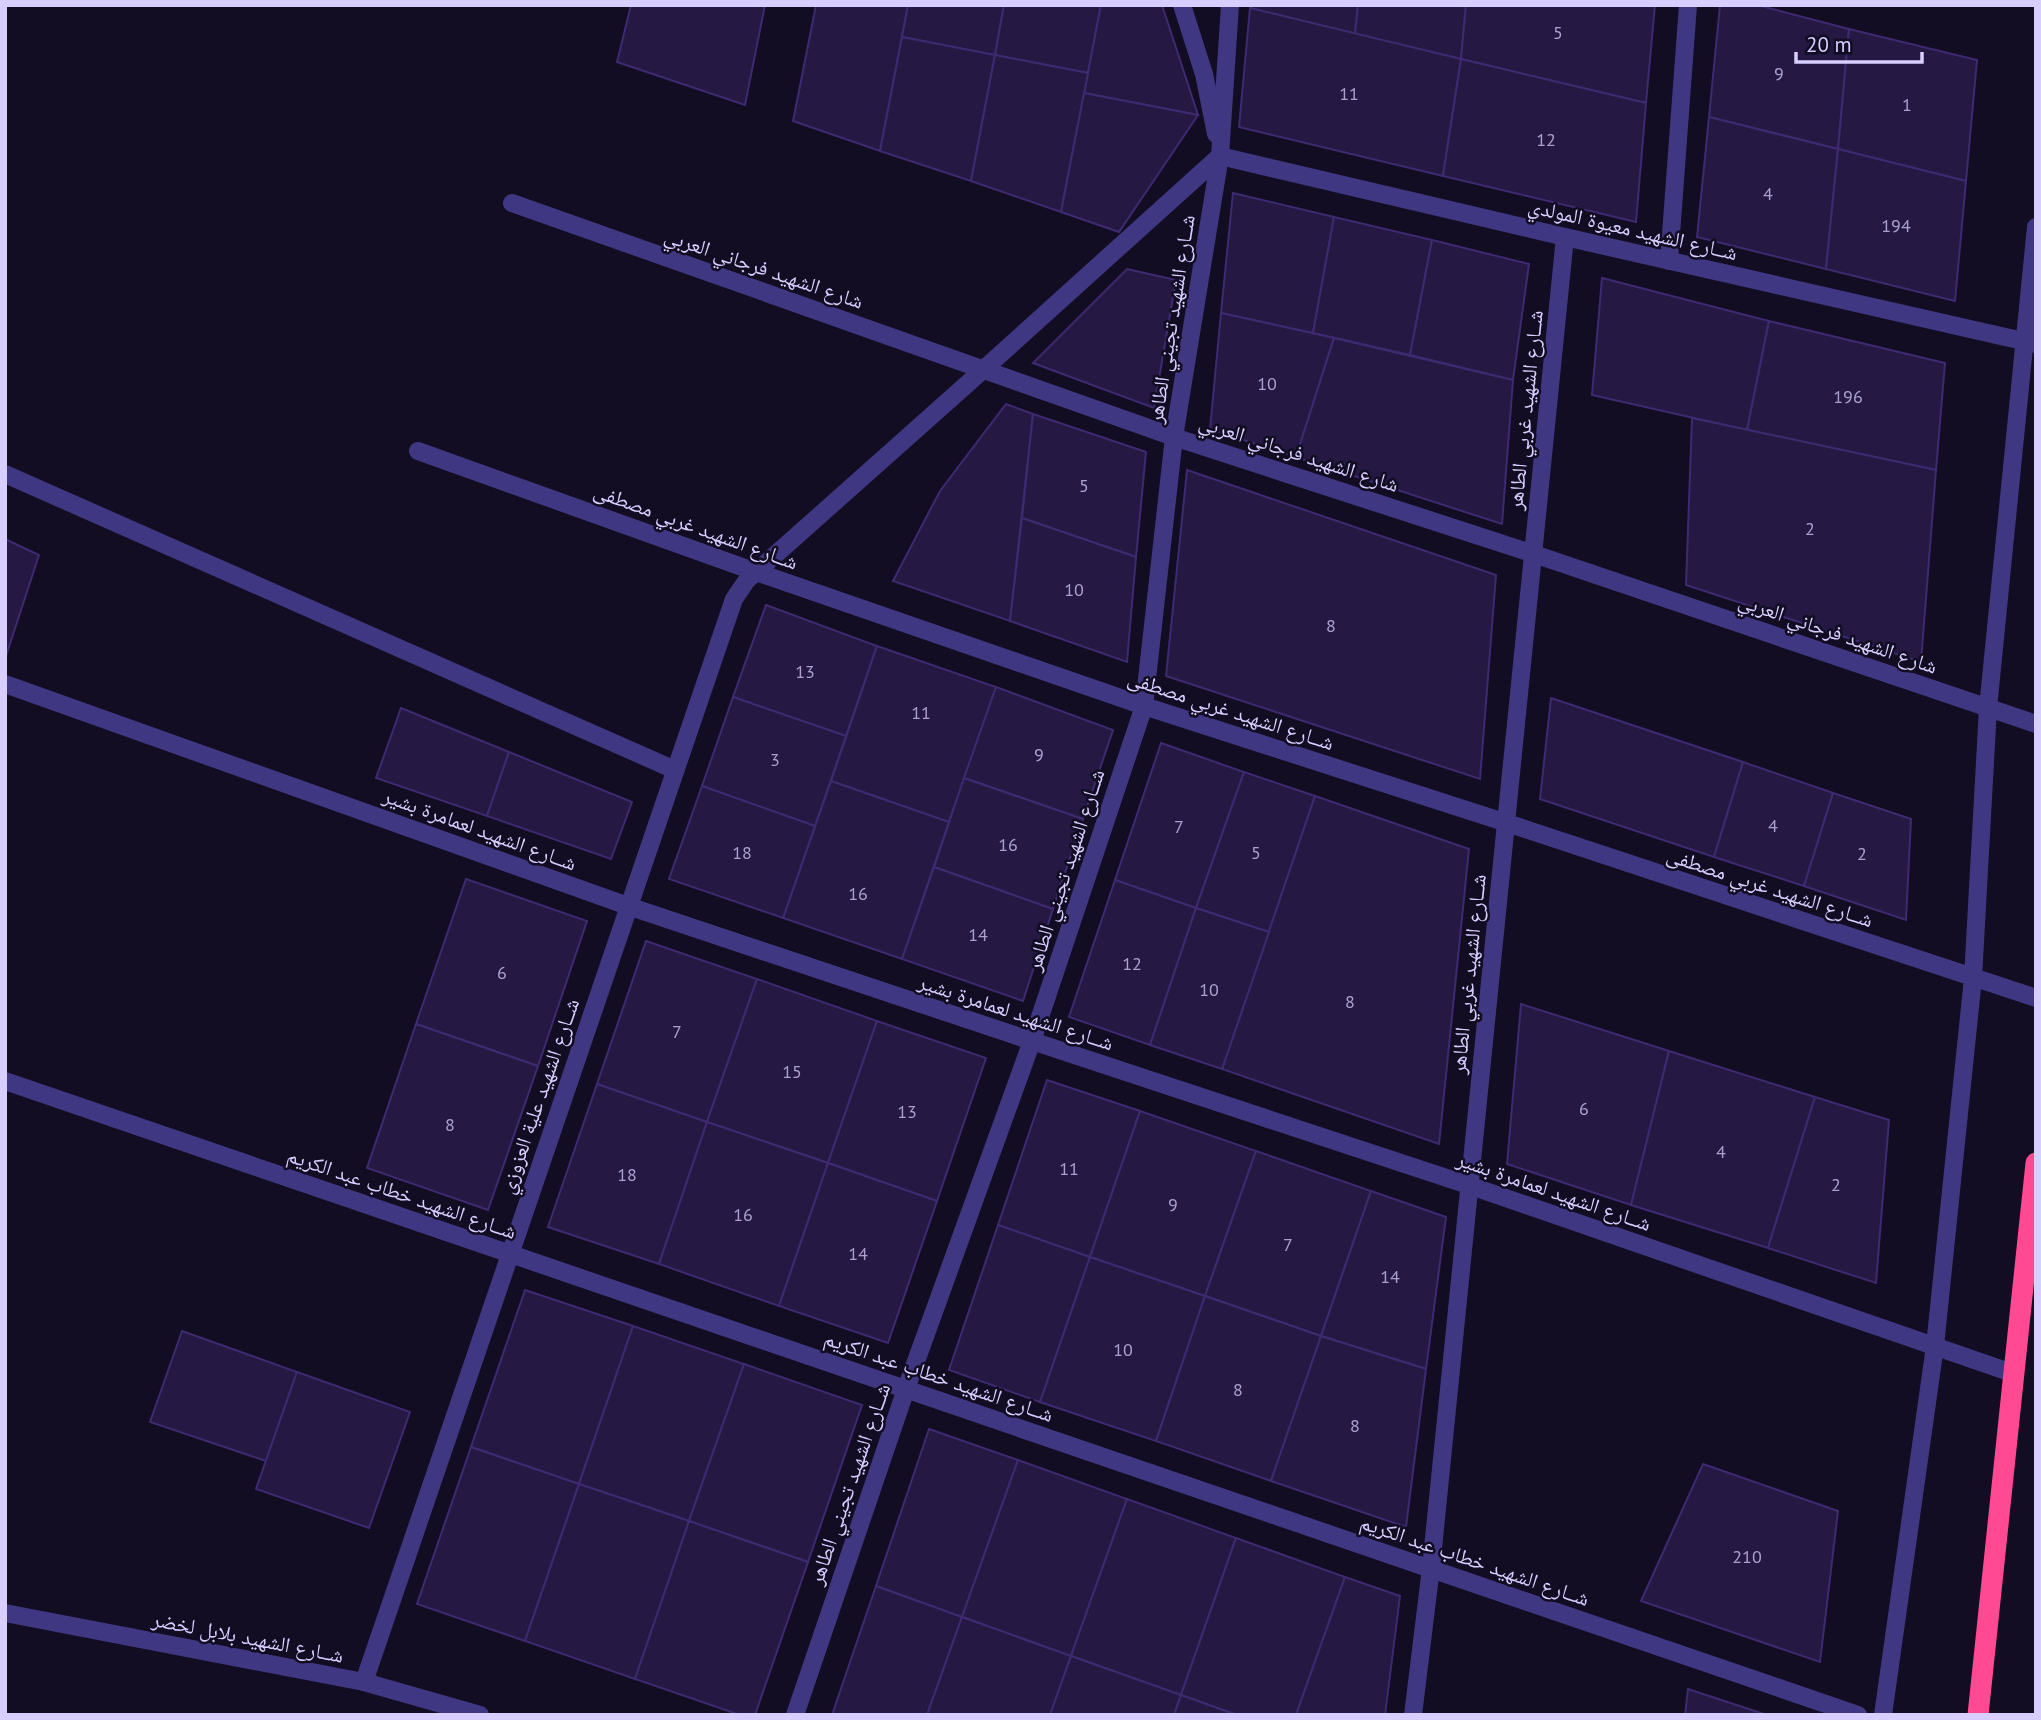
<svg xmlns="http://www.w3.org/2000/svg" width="2041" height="1720" font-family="'PT Sans','Noto Naskh Arabic',sans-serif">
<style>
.building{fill:#251943;stroke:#3e2a70;stroke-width:2}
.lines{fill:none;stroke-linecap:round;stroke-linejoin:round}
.street{stroke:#403782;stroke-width:18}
.highway{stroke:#ff4992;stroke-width:21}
.labels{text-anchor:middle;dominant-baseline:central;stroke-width:5;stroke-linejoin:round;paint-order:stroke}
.number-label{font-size:18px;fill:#aba1d0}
.street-label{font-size:21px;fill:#d8ceff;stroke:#120d22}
</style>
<rect width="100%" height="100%" fill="#120d22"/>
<g class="building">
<polygon points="631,5 765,5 745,105 617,62"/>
<polygon points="816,5 908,5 880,151 793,121"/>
<polygon points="908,5 1004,5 995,55 902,37"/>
<polygon points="1004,5 1101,5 1088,73 995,55"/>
<polygon points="1101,5 1162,5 1198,115 1084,93"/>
<polygon points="1250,5 1358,5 1355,34 1250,8"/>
<polygon points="1358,5 1466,5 1461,59 1355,34"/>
<polygon points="1466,5 1655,5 1646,103 1461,59"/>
<polygon points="1720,5 1757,5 1849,29 1838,149 1709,117"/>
<polygon points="1250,8 1461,59 1443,176 1239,127"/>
<polygon points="1849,29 1977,60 1966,181 1838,149"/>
<polygon points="902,37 995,55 971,181 880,151"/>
<polygon points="995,55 1088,73 1061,212 971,181"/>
<polygon points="1461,59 1646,103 1636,222 1443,176"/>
<polygon points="1084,93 1198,115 1119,232 1061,212"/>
<polygon points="1709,117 1838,149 1826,269 1697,237"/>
<polygon points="1838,149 1966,181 1955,301 1826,269"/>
<polygon points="1233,193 1334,217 1313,333 1221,313"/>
<polygon points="1334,217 1432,240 1410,355 1313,333"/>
<polygon points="1432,240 1529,264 1513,380 1410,355"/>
<polygon points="1127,269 1176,280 1154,408 1033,363"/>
<polygon points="1602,278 1769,321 1747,430 1592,395"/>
<polygon points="1221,313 1334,338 1296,457 1210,429"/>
<polygon points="1769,321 1945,363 1936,470 1747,430"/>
<polygon points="1334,338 1513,380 1502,524 1296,457"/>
<polygon points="1006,404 1033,414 1010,621 893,581 940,491"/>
<polygon points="1033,414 1146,452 1136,557 1022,518"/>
<polygon points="1692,418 1936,470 1921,662 1686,585"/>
<polygon points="1187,470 1496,575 1480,779 1166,676"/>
<polygon points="1022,518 1136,557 1127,662 1010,621"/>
<polygon points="5,539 39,555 5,659"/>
<polygon points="766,605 877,646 846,736 733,697"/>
<polygon points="877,646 996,687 949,822 831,781"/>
<polygon points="996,687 1113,730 1083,819 964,778"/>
<polygon points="733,697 846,736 815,826 702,786"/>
<polygon points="1551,698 1743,762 1714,857 1540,799"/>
<polygon points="401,708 509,752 487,816 376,778"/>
<polygon points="1161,743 1244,772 1196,908 1115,880"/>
<polygon points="509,752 632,802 611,859 487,816"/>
<polygon points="1743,762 1833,793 1804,886 1714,857"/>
<polygon points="1244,772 1315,796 1269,932 1196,908"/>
<polygon points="964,778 1083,819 1053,909 934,867"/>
<polygon points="831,781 949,822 902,959 783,918"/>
<polygon points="702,786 815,826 783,918 669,879"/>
<polygon points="1833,793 1911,819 1906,920 1804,886"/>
<polygon points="1315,796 1469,849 1439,1144 1222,1069"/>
<polygon points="934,867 1053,909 1023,1001 902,959"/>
<polygon points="466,879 587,921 538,1066 416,1024"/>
<polygon points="1115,880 1196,908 1150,1045 1069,1017"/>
<polygon points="1196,908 1269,932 1222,1069 1150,1045"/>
<polygon points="646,941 757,979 707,1122 597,1084"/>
<polygon points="757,979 877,1021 828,1163 707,1122"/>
<polygon points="1521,1004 1669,1051 1631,1205 1507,1164"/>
<polygon points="877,1021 986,1058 937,1201 828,1163"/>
<polygon points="416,1024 538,1066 488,1210 367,1168"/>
<polygon points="1669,1051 1815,1097 1768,1248 1631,1205"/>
<polygon points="1047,1080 1140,1111 1090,1257 998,1225"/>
<polygon points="597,1084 707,1122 659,1264 548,1227"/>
<polygon points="1815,1097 1889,1120 1876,1283 1768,1248"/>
<polygon points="1140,1111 1256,1151 1205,1296 1090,1257"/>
<polygon points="707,1122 828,1163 779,1306 659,1264"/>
<polygon points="1256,1151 1371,1191 1321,1336 1205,1296"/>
<polygon points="828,1163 937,1201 888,1343 779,1306"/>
<polygon points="1371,1191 1446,1217 1426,1369 1321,1336"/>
<polygon points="998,1225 1090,1257 1040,1402 949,1370"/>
<polygon points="1090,1257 1205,1296 1156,1441 1040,1402"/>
<polygon points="525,1290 633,1326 579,1484 471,1447"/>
<polygon points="1205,1296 1321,1336 1271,1481 1156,1441"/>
<polygon points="633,1326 744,1364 689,1521 579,1484"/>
<polygon points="182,1331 297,1372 266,1461 150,1422"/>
<polygon points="1321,1336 1426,1369 1406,1527 1271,1481"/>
<polygon points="744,1364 862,1405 808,1562 689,1521"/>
<polygon points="297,1372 410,1412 369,1528 256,1489"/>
<polygon points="929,1429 1018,1460 962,1617 876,1586"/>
<polygon points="471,1447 579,1484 525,1641 417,1604"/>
<polygon points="1018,1460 1127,1499 1071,1656 962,1617"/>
<polygon points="1703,1464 1838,1511 1820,1662 1641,1601"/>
<polygon points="579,1484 689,1521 635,1679 525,1641"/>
<polygon points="1127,1499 1236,1538 1181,1695 1071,1656"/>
<polygon points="689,1521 808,1562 755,1715 740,1715 635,1679"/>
<polygon points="1236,1538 1345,1577 1296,1715 1237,1715 1181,1695"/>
<polygon points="1345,1577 1400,1596 1385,1715 1296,1715"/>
<polygon points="876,1586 962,1617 927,1715 832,1715"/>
<polygon points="962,1617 1071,1656 1050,1715 927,1715"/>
<polygon points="1071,1656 1181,1695 1174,1715 1050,1715"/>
<polygon points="1688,1689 1767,1715 1685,1715"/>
<polygon points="1181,1695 1237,1715 1174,1715"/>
</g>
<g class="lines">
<g class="street">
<polyline points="1182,5 1204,74 1216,134"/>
<polyline points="1220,156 1565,237 2036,344"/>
<polyline points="512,203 1174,437 1534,554 2036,724"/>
<polyline points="1669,261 1688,5"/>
<polyline points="418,451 756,572 1144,706 1507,823 2036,998"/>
<polyline points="5,474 675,770"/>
<polyline points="5,684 628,906 1032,1041 1468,1185 2015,1374"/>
<polyline points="5,1081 1858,1715"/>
<polyline points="5,1613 364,1682 480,1715"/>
<polyline points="364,1682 734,599 747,580 984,369 1220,156"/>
<polyline points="795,1715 906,1389 1032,1041 1144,706 1174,437 1220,156 1230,5"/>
<polyline points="1413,1715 1431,1568 1565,237"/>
<polyline points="1883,1715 1935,1346 1973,978 1988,708 2036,227"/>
</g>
<polyline class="highway" points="1978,1715 2036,1163"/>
</g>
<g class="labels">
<g class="number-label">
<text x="1558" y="32">5</text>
<text x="1779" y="73">9</text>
<text x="1349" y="93">11</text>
<text x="1907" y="104">1</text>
<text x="1546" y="139">12</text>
<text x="1768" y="193">4</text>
<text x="1896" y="225">194</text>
<text x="1267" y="383">10</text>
<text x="1848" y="396">196</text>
<text x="1084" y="485">5</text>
<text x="1810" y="528">2</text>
<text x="1074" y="589">10</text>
<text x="1331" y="625">8</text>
<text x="805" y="671">13</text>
<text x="921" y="712">11</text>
<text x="1039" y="754">9</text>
<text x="775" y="759">3</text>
<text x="1773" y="825">4</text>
<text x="1179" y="826">7</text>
<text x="1008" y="844">16</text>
<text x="742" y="852">18</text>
<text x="1256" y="852">5</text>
<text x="1862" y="853">2</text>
<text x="858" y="893">16</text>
<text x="978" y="934">14</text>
<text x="1132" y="963">12</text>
<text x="502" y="972">6</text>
<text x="1209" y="989">10</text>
<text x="1350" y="1001">8</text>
<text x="677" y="1031">7</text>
<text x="792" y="1071">15</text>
<text x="1584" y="1108">6</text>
<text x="907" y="1111">13</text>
<text x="450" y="1124">8</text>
<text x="1721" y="1151">4</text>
<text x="1069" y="1168">11</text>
<text x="627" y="1174">18</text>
<text x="1836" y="1184">2</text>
<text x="1173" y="1204">9</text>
<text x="743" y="1214">16</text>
<text x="1288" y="1244">7</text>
<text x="858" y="1253">14</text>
<text x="1390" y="1276">14</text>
<text x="1123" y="1349">10</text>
<text x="1238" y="1389">8</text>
<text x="1355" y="1425">8</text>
<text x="1747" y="1556">210</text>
</g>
<g class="street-label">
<text transform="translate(1633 229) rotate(13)">شــارع الشهيد معيوة المولدي</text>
<text transform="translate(764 268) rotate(19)">شارع الشهيد فرجاني العربي</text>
<text transform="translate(1171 319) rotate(-81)">شــارع الشهيد تجيني الطاهر</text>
<text transform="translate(1525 410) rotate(-84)">شــارع الشهيد غربي الطاهر</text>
<text transform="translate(1299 453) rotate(18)">شارع الشهيد فرجاني العربي</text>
<text transform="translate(696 526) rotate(20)">شــارع الشهيد غربي مصطفى</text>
<text transform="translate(1838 633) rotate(19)">شارع الشهيد فرجاني العربي</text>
<text transform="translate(1231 710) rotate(18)">شــارع الشهيد غربي مصطفى</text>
<text transform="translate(480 829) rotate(20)">شــارع الشهيد لعمامرة بشير</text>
<text transform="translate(1065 870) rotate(-72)">شــارع الشهيد تجيني الطاهر</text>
<text transform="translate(1770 887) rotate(18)">شــارع الشهيد غربي مصطفى</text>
<text transform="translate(1468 974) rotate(-84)">شــارع الشهيد غربي الطاهر</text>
<text transform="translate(1016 1012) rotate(18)">شــارع الشهيد لعمامرة بشير</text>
<text transform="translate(539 1096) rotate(-71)">شــارع الشهيد علية العزوزي</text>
<text transform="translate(1554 1191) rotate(19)">شــارع الشهيد لعمامرة بشير</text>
<text transform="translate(402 1193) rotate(19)">شــارع الشهيد خطاب عبد الكريم</text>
<text transform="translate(939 1376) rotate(19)">شــارع الشهيد خطاب عبد الكريم</text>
<text transform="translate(849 1484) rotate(-71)">شــارع الشهيد تجيني الطاهر</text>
<text transform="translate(1475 1560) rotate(19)">شــارع الشهيد خطاب عبد الكريم</text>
<text transform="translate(248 1637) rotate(11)">شــارع الشهيد بلابل لخضر</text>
</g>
</g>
<rect width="2041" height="1720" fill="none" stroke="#d8ceff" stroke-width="14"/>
<path d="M1796 52v10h126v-10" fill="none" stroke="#d8ceff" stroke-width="3.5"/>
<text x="1806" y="52" font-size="21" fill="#d8ceff" stroke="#120d22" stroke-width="5" paint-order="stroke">20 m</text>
</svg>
